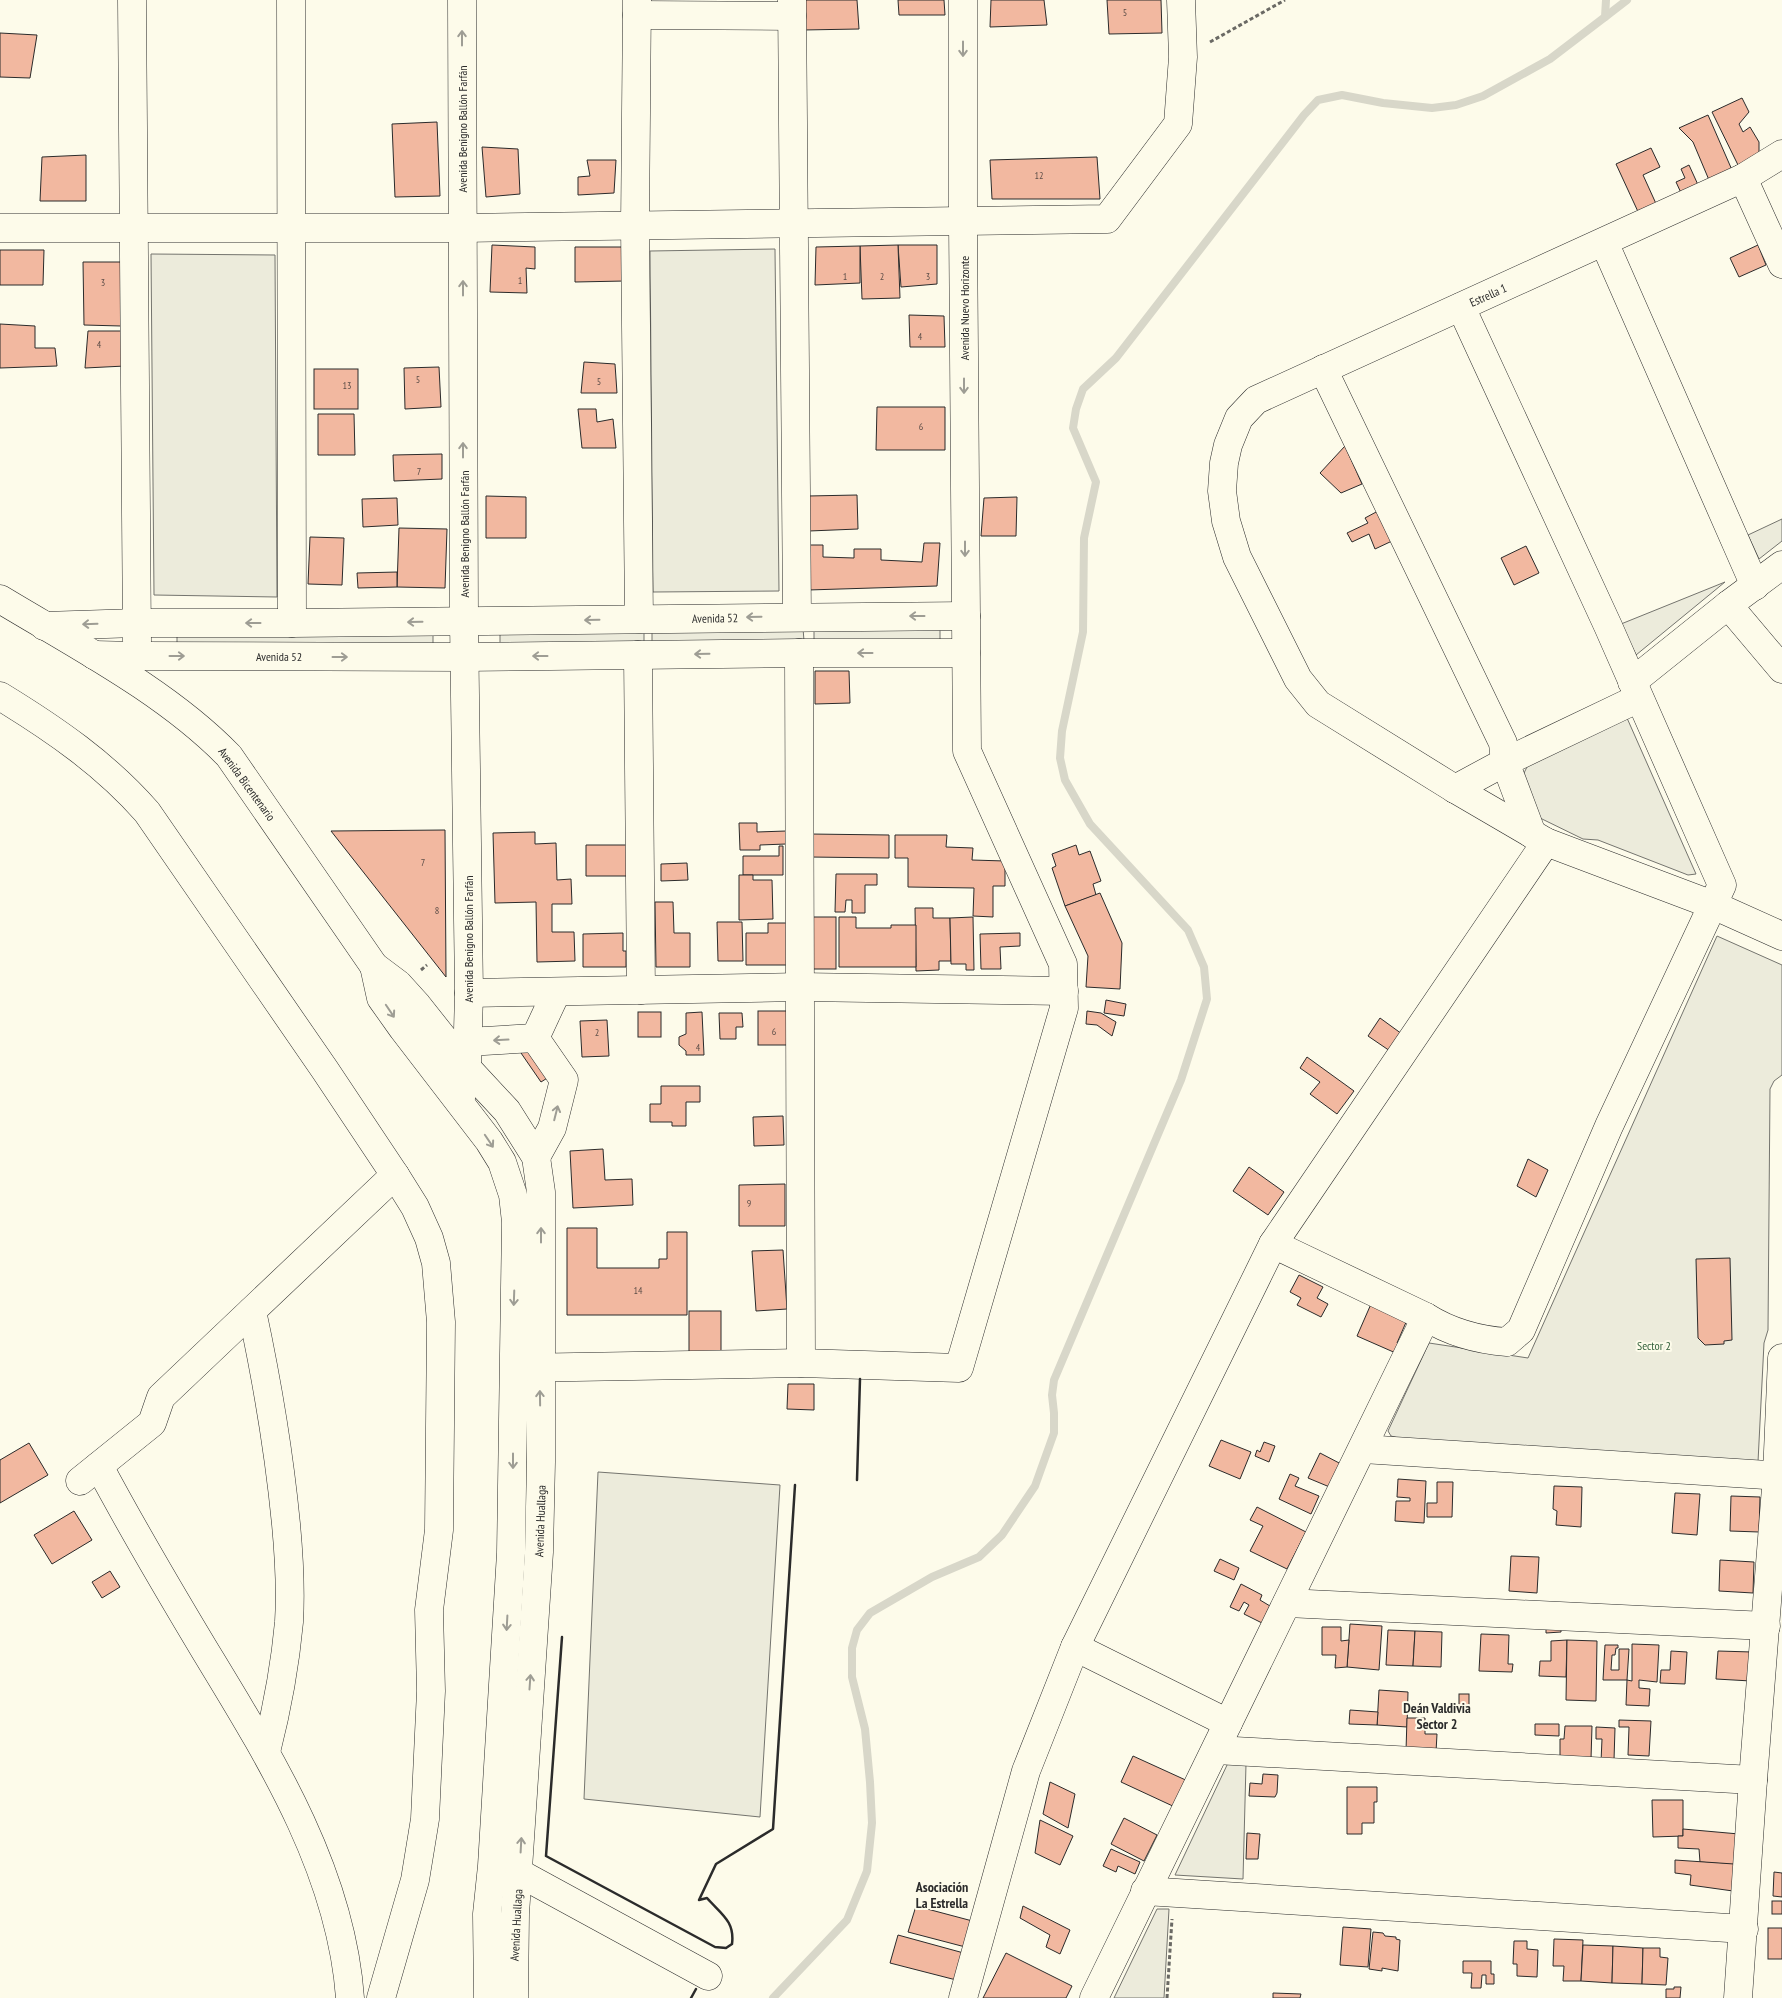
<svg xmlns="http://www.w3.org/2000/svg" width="1782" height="1998" font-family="'PT Sans Narrow',sans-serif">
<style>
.green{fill:#ecebdb;stroke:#74746e}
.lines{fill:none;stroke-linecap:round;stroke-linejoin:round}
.stream{stroke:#d8d7c9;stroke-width:8}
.building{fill:#f2b8a0;stroke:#2b2b2b}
.minor-casing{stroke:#2b2b2b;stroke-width:29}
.major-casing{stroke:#2b2b2b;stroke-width:29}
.path{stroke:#6a6964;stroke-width:3;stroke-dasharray:4 2.5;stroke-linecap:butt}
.minor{stroke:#fdfbea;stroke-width:28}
.major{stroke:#fdfbea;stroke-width:28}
.wall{stroke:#2b2b2b;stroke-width:2.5}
.oneway{stroke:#9e9d94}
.labels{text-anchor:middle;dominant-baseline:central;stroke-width:4;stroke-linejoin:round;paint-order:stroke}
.number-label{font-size:10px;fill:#5d4e48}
.street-label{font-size:12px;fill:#2b2b2b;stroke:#fdfbea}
.park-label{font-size:12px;fill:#34623c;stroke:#fdfbea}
.neighbourhood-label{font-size:14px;font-weight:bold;fill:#2b2b2b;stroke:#fdfbea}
</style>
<rect width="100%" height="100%" fill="#fdfbea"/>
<g class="green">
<polygon points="775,249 779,591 653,592 650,251"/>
<polygon points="151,254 275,255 277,597 154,595"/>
<polygon points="1782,519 1782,541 1759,559 1748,535"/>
<polygon points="1725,582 1636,655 1621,624"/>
<polygon points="803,628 804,641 652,642 652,629"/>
<rect x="814" y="629" width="126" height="12"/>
<polygon points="644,630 644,642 500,645 500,633"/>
<polygon points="177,632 433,633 433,646 177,645"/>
<polygon points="1627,718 1696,874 1688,875 1598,840 1583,839 1540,818 1523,775 1528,765"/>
<polygon points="1717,936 1782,965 1782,1075 1774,1081 1770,1089 1768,1330 1764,1343 1758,1462 1398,1438 1391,1436 1388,1431 1429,1343 1528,1358"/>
<polygon points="598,1472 780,1485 760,1817 584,1799"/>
<polygon points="1228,1763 1246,1764 1243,1879 1175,1875"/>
<polygon points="1157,1909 1169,1909 1164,1998 1114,1998"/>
</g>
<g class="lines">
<g class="stream">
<polyline points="1605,17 1627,0"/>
<polyline points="773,1998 847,1920 867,1871 872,1823 870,1782 865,1729 852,1677 852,1648 857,1630 870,1613 932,1577 979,1557 1002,1535 1035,1486 1054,1433 1054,1413 1052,1395 1054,1380 1181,1080 1207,999 1204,967 1188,930 1090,824 1065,780 1060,758 1062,731 1083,632 1084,538 1096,482 1073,428 1076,409 1083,389 1116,358 1304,115 1318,100 1342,95 1383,103 1432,108 1456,105 1483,96 1550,59 1605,17 1606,0"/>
</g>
</g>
<g class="building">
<polygon points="803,0 857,0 859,29 803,30"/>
<polygon points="898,0 944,0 945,15 899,15"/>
<polygon points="991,0 1044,0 1047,25 990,27"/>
<polygon points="1107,0 1161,0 1162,33 1109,34"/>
<polygon points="0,33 37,35 30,78 0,77"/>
<polygon points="1742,98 1749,112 1739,124 1743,132 1750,127 1759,142 1759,155 1738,165 1712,112"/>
<polygon points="1708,115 1732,170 1709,180 1693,142 1679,128"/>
<polygon points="437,122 440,196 395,197 392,124"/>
<polygon points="482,147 518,149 520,194 486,197"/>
<polygon points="1651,148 1660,167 1643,175 1658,208 1640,216 1616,164"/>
<polygon points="86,155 86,201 40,201 42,157"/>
<polygon points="1097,157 1100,199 992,199 990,160"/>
<polygon points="587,160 616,160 614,193 578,195 578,177 590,176"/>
<polygon points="1689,165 1699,187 1682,195 1676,182 1685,178 1681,169"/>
<polygon points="492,245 535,247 535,269 526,268 527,293 490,292"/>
<polygon points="898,245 937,245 937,284 901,287"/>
<polygon points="898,245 900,298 862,299 860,246"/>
<polygon points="1758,245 1766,265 1739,277 1730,258"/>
<polygon points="860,246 860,283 815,285 816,247"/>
<polygon points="575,247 624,247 625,281 575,282"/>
<polygon points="0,250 44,250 43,285 0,285"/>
<polygon points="83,262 125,262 121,326 84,325"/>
<polygon points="909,315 944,316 945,347 910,347"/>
<polygon points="0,324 35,326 35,348 55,348 57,366 0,368"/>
<polygon points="88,331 125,331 125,366 85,368"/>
<polygon points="584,362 615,364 617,393 581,393"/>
<polygon points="439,367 441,407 405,409 404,368"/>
<rect x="314" y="369" width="44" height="40"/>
<polygon points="877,407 945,407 945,450 876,450"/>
<polygon points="578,409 596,409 597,422 613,419 616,448 582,448"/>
<polygon points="318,414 354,414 355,455 318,455"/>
<polygon points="1345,446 1362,484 1341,493 1320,473"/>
<polygon points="442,454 442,479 394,481 393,455"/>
<polygon points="857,495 858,529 809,531 808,496"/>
<polygon points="486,496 526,497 526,538 486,538"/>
<polygon points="1017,497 1016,536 981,536 984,498"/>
<polygon points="397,498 398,525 363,527 362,499"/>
<polygon points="1378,511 1392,541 1375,549 1369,534 1352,542 1347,533 1368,523 1365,518"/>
<polygon points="399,528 447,529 445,588 397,587"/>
<polygon points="310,537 344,538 342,585 308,584"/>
<polygon points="924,543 940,543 937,586 808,590 809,545 823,545 823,557 854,558 854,549 881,549 881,560 922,562"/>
<polygon points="1526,546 1539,573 1514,585 1501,558"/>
<polygon points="397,572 397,587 358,588 357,573"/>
<polygon points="815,671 849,671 850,703 815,704"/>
<polygon points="739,823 757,823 757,832 786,831 786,844 760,845 760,850 740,850"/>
<polygon points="445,830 446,977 331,831"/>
<polygon points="535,832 535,844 556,843 557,880 571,879 572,904 552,904 552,932 574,932 575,961 537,962 536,902 495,903 493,833"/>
<polygon points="810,834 889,835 889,858 810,857"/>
<polygon points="895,835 947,835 946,847 973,848 972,860 1005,861 1005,886 993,886 993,917 973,916 974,888 908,887 908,858 895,858"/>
<polygon points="586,845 628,845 631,876 586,876"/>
<polygon points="1076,845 1079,855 1090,851 1101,881 1093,884 1096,895 1065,906 1052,868 1056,866 1052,854"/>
<polygon points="779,846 783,846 783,875 743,875 743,856 779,856"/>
<polygon points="687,863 688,880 661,881 661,864"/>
<polygon points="836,874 877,874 877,885 865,885 865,913 852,913 852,900 846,900 845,912 835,912"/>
<polygon points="739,875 753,875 753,880 772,880 773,919 739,920"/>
<polygon points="1100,893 1122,943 1120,989 1086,987 1088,956 1065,906"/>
<polygon points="655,902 673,902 674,933 690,933 690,967 656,967"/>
<polygon points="915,908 933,908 933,918 950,918 951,961 939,961 939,970 916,971"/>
<rect x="809" y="917" width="27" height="52"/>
<polygon points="839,917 856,917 856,928 891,928 891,925 916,925 916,967 839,967"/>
<polygon points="973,917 974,970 966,970 966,964 951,964 950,918"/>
<polygon points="717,922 742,922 743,961 718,961"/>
<polygon points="768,923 787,923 788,965 746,965 746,933 768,933"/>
<polygon points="623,933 623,951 626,951 626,967 583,967 583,934"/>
<polygon points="1020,933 1020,946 1000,947 1001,969 981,969 980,934"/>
<polygon points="1106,1000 1126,1004 1124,1016 1104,1013"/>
<rect x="758" y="1011" width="29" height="34"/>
<polygon points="1087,1011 1101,1013 1116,1022 1112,1036 1097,1025 1086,1024"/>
<rect x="638" y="1012" width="23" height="25"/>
<polygon points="702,1012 704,1055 686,1055 686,1051 679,1045 679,1037 686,1034 686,1013"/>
<polygon points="719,1013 742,1013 743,1027 736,1027 736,1039 720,1039"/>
<polygon points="1380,1018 1402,1034 1390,1051 1368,1036"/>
<polygon points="607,1020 609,1056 582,1057 580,1021"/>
<polygon points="542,1038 563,1068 541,1082 521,1053"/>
<polygon points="1307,1057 1354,1091 1337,1114 1310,1094 1320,1082 1300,1068"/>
<polygon points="661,1086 700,1086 700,1102 686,1102 686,1126 672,1126 672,1122 650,1122 650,1104 661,1104"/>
<polygon points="783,1116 784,1145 754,1146 753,1117"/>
<polygon points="603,1149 605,1180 632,1179 633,1205 573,1208 570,1151"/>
<polygon points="1528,1159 1548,1170 1536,1197 1517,1186"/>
<polygon points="1249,1167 1284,1192 1268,1215 1233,1191"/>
<polygon points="785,1184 785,1226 739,1226 739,1185"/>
<polygon points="567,1228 597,1228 597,1268 659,1268 659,1259 667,1259 667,1232 687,1232 687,1315 567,1315"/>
<polygon points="783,1250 787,1309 756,1311 752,1251"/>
<polygon points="1730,1258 1732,1340 1724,1341 1724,1344 1705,1345 1698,1338 1696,1259"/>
<polygon points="1299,1275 1323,1287 1317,1298 1328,1304 1321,1317 1297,1305 1301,1298 1290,1292"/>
<polygon points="1371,1304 1407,1320 1397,1343 1402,1345 1398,1354 1357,1336"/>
<rect x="689" y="1311" width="32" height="43"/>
<polygon points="788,1384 814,1384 814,1410 787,1409"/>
<polygon points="1221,1440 1251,1452 1240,1479 1209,1466"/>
<polygon points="1264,1442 1275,1446 1269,1462 1255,1456 1257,1450 1260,1452"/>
<polygon points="29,1443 48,1475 0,1503 0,1460"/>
<polygon points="1320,1453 1343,1465 1332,1488 1308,1478"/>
<polygon points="1290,1474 1299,1478 1295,1486 1319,1496 1311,1514 1279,1499"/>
<polygon points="1398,1479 1426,1481 1424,1523 1395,1521 1396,1501 1410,1501 1410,1498 1397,1497"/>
<polygon points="1437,1482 1453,1482 1452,1517 1427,1517 1427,1503 1437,1503"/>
<polygon points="1554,1486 1582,1487 1581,1527 1556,1525 1557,1511 1553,1509"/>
<polygon points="1675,1493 1700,1494 1697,1535 1672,1533"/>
<polygon points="1731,1496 1760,1497 1759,1532 1730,1531"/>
<polygon points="1257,1507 1306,1532 1287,1569 1250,1551 1263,1526 1250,1520"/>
<polygon points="74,1511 92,1540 52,1564 34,1535"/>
<polygon points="1511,1556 1539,1557 1537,1593 1509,1591"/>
<polygon points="1220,1559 1239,1568 1234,1580 1214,1571"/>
<polygon points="1720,1560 1754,1562 1753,1593 1719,1591"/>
<polygon points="110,1571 120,1587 102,1598 92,1582"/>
<polygon points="1241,1584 1262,1595 1260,1600 1270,1606 1262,1623 1244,1614 1249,1605 1244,1602 1239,1611 1230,1607"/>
<polygon points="1350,1624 1382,1626 1379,1670 1347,1667"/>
<polygon points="1546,1626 1561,1626 1561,1632 1546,1633"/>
<polygon points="1322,1627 1341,1627 1341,1641 1349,1640 1347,1667 1335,1668 1336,1655 1322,1655"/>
<polygon points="1388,1630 1415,1631 1413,1666 1386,1665"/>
<polygon points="1415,1631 1442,1632 1441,1667 1413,1666"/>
<polygon points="1481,1634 1509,1635 1508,1664 1513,1664 1512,1672 1479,1671"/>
<polygon points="1567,1640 1566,1677 1539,1676 1540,1661 1551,1661 1551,1641"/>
<polygon points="1567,1640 1597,1641 1596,1701 1566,1700"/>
<polygon points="1632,1644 1659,1645 1657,1682 1639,1680 1639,1688 1650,1689 1649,1706 1626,1705 1627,1680 1632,1681"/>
<polygon points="1605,1645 1618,1645 1618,1648 1616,1648 1615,1655 1612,1655 1611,1670 1619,1670 1619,1649 1629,1649 1627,1680 1603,1680"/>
<polygon points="1671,1651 1687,1652 1685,1684 1660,1683 1661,1670 1670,1670"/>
<polygon points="1718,1651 1752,1652 1751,1681 1716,1679"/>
<polygon points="1379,1690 1408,1692 1407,1727 1377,1725"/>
<rect x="1459" y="1694" width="10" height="13"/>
<polygon points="1350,1710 1378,1712 1377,1725 1349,1724"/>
<polygon points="1407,1718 1425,1718 1425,1734 1437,1734 1436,1752 1406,1751"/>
<polygon points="1619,1720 1651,1721 1649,1756 1628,1755 1629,1727 1619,1727"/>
<polygon points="1535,1724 1559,1724 1559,1736 1535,1735"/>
<polygon points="1565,1726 1592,1726 1591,1759 1560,1759 1560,1739 1564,1739"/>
<polygon points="1596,1727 1615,1728 1614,1760 1601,1762 1602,1739 1596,1739"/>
<polygon points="1133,1756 1190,1782 1177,1808 1121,1782"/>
<polygon points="1263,1774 1278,1775 1277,1793 1275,1797 1249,1796 1250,1783 1262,1784"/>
<polygon points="1050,1782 1075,1794 1068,1828 1043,1814"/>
<polygon points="1347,1787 1377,1787 1377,1802 1374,1802 1374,1823 1362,1823 1362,1834 1347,1834"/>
<polygon points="1652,1800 1683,1800 1683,1836 1653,1837"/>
<polygon points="1124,1818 1157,1835 1144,1861 1111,1844"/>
<polygon points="1040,1820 1073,1836 1060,1865 1035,1853"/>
<polygon points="1683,1829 1739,1834 1738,1865 1700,1862 1699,1849 1678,1848 1678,1836 1683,1836"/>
<polygon points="1247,1833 1260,1834 1258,1859 1246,1859"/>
<polygon points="1111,1849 1140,1862 1135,1874 1118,1866 1116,1872 1103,1866"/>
<polygon points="1675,1860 1734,1864 1733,1891 1690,1885 1691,1875 1675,1873"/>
<polygon points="1774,1872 1782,1873 1782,1897 1773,1896"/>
<rect x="1772" y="1901" width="10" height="13"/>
<polygon points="916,1906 980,1923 973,1949 908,1932"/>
<polygon points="1023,1906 1070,1930 1060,1954 1046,1947 1050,1935 1020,1918"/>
<polygon points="1343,1927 1371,1929 1368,1967 1340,1965"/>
<rect x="1768" y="1928" width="14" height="31"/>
<polygon points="1373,1932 1383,1933 1385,1936 1396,1937 1396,1939 1400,1940 1398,1971 1382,1968 1382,1971 1369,1969"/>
<polygon points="898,1935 971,1955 964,1982 890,1963"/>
<polygon points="1554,1939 1583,1940 1581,1981 1563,1981 1564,1966 1553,1966"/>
<polygon points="1514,1941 1527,1941 1527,1949 1538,1950 1537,1977 1517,1976 1517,1964 1513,1964"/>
<polygon points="1583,1945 1613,1946 1612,1983 1581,1981"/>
<polygon points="1613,1946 1643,1948 1642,1984 1612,1983"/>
<polygon points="1643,1948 1660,1948 1660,1957 1668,1958 1666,1985 1642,1984"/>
<polygon points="1006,1953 1072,1986 1066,1998 983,1998"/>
<polygon points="1463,1961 1491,1961 1491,1974 1494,1974 1494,1984 1486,1984 1486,1975 1482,1975 1481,1988 1471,1988 1472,1973 1463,1973"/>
<polygon points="1674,1987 1681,1987 1680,1998 1666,1998 1666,1989 1674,1989"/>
<polygon points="1273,1993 1301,1994 1300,1998 1273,1998"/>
</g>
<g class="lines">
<defs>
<g id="minor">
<polyline points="132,0 137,641"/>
<polyline points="291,0 292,623"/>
<polyline points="637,0 635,227 639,619"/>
<polyline points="792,0 797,616"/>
<polyline points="637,15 792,16"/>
<polyline points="1782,154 1743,178 1256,400 1239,418 1228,445 1224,463 1222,491 1226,521 1237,557 1298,679 1318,704 1455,789 1546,842 1713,905 1782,936"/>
<polyline points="1743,178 1782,264"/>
<polyline points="0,228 463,228 1107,219 1178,124 1183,57 1181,0"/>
<polyline points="1604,242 1755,586"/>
<polyline points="1323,369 1503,743 1505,762 1532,834"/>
<polyline points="1728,605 1782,669"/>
<polyline points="44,626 137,623 292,623 966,616"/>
<polyline points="799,653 801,1363"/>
<polyline points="94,655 137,656 464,657 799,653 966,653"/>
<polyline points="638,655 641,990"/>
<polyline points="1632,682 1728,605 1782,565"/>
<path d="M0,696C54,729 105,764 147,812L325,1070L395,1175L415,1207L429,1238L436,1263L441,1322L439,1530L429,1610L431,1691L425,1819L415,1880L381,1998"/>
<polyline points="1455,789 1505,762 1639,698"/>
<polyline points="469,993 801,987 1064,991"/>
<polyline points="535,1038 564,1080 552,1128 536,1157"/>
<polyline points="535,1038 556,993"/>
<polyline points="467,1042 535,1038"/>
<polyline points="460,1102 467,1068 469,993 464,621 462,0"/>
<path d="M1273,1244L1426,1317C1450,1332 1479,1340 1507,1342L1521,1330L1609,1126L1722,885L1608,626L1461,307"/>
<path d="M252,1311C267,1381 279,1452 286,1524C289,1556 291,1589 289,1622C285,1666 277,1709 266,1752"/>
<polyline points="517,1368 801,1363 959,1368 1064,1008 1063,964 967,751 963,221 963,0"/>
<polyline points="1363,1449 1782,1476"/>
<path d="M99,1466C132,1528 168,1589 204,1649C269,1756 341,1870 350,1998"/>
<polyline points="80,1481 152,1423 161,1397 395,1175"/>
<polyline points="1287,1603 1766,1626"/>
<polyline points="1075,1647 1228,1723"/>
<polyline points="1216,1750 1753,1780"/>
<polyline points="497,1867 519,1873 708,1976"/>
<polyline points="1145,1891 1744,1929"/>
<polyline points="963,1998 1026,1771 1075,1647 1273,1244 1546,842"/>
<polyline points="1094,1998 1426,1317"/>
<polyline points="1738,1998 1753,1780 1777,1475 1782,1358"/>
</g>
<g id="major">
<path d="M0,599C76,645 167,692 229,756L374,966L398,984L417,1005L467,1068L507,1111L536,1157L541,1192V1462L539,1552L515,1914L514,1998"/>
<polyline points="374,966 381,998 403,1029 489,1141 502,1162 513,1195 516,1222 511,1553 492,1866 487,1914 488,1998"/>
</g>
</defs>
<use href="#minor" class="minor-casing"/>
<use href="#major" class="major-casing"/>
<g class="path">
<polyline points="1210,42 1285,0"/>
<polyline points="421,970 427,965"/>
<polyline points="1167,1998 1172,1919"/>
</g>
<use href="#minor" class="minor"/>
<use href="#major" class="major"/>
<g class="wall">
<polyline points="857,1480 860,1379"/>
<path d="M562,1637L546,1856L715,1947L726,1948L732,1944C735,1921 721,1914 707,1898L699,1900L716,1864L773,1829L795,1485"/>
<polyline points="691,1998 696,1989"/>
</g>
</g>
<defs><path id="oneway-shaft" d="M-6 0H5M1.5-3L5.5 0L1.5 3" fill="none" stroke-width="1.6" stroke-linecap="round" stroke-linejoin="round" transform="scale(1.25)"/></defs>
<g class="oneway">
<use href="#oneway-shaft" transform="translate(462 38) rotate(-90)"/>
<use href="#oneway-shaft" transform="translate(963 49) rotate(90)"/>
<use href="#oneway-shaft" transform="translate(463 288) rotate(-90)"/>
<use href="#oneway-shaft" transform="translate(964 386) rotate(90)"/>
<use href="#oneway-shaft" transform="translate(463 450) rotate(-90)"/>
<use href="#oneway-shaft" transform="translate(965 549) rotate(90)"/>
<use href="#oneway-shaft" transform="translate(917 616) rotate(180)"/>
<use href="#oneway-shaft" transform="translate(754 617) rotate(179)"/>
<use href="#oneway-shaft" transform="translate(592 620) rotate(179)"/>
<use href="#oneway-shaft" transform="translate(415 622) rotate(179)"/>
<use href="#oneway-shaft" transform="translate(253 623) rotate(180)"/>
<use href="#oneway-shaft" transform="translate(90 624) rotate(178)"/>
<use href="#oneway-shaft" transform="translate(865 653) rotate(-180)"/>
<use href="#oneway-shaft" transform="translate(702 654) rotate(179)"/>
<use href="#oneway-shaft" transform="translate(177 656)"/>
<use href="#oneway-shaft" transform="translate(540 656) rotate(180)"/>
<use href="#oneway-shaft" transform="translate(340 657)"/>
<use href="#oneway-shaft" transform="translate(390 1011) rotate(56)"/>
<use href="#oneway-shaft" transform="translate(501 1040) rotate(177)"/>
<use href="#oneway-shaft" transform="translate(556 1113) rotate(-76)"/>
<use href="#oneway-shaft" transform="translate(489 1141) rotate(56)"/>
<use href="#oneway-shaft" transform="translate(541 1235) rotate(-90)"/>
<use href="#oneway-shaft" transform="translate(514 1298) rotate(92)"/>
<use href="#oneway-shaft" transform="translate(540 1398) rotate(-91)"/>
<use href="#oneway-shaft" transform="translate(513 1461) rotate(90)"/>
<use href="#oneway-shaft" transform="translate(507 1623) rotate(93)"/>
<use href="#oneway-shaft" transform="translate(530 1682) rotate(-86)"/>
<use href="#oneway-shaft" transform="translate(521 1845) rotate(-87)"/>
</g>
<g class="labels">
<g class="number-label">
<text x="1125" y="12">5</text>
<text x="1039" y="175">12</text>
<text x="845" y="276">1</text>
<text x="882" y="276">2</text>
<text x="928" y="276">3</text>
<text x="520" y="280">1</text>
<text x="103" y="282">3</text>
<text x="920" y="336">4</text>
<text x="99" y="344">4</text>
<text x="418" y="379">5</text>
<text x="599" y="381">5</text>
<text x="347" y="385">13</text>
<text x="921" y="426">6</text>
<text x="419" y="471">7</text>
<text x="423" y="862">7</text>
<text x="437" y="910">8</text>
<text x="774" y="1031">6</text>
<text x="597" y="1032">2</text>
<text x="698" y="1047">4</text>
<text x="749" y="1203">9</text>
<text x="638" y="1290">14</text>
</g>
<g class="street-label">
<text transform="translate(462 129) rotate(-90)">Avenida Benigno Ballón Farfán</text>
<text transform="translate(1488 295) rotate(-24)">Estrella 1</text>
<text transform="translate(964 308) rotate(-90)">Avenida Nuevo Horizonte</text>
<text transform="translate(464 534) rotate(-90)">Avenida Benigno Ballón Farfán</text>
<text transform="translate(715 618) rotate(-1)">Avenida 52</text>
<text x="279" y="656">Avenida 52</text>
<text transform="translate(247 784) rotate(54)">Avenida Bicentenario</text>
<text transform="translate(468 939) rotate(-90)">Avenida Benigno Ballón Farfán</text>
<text transform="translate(540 1521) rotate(-88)">Avenida Huallaga</text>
<text transform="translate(516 1925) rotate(-87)">Avenida Huallaga</text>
</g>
<g class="park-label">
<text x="1654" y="1345">Sector 2</text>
</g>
<g class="neighbourhood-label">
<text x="1437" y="1708">Deán Valdivia<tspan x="1437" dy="16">Sector 2</tspan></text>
<text x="942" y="1887">Asociación<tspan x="942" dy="16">La Estrella</tspan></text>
</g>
</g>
</svg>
